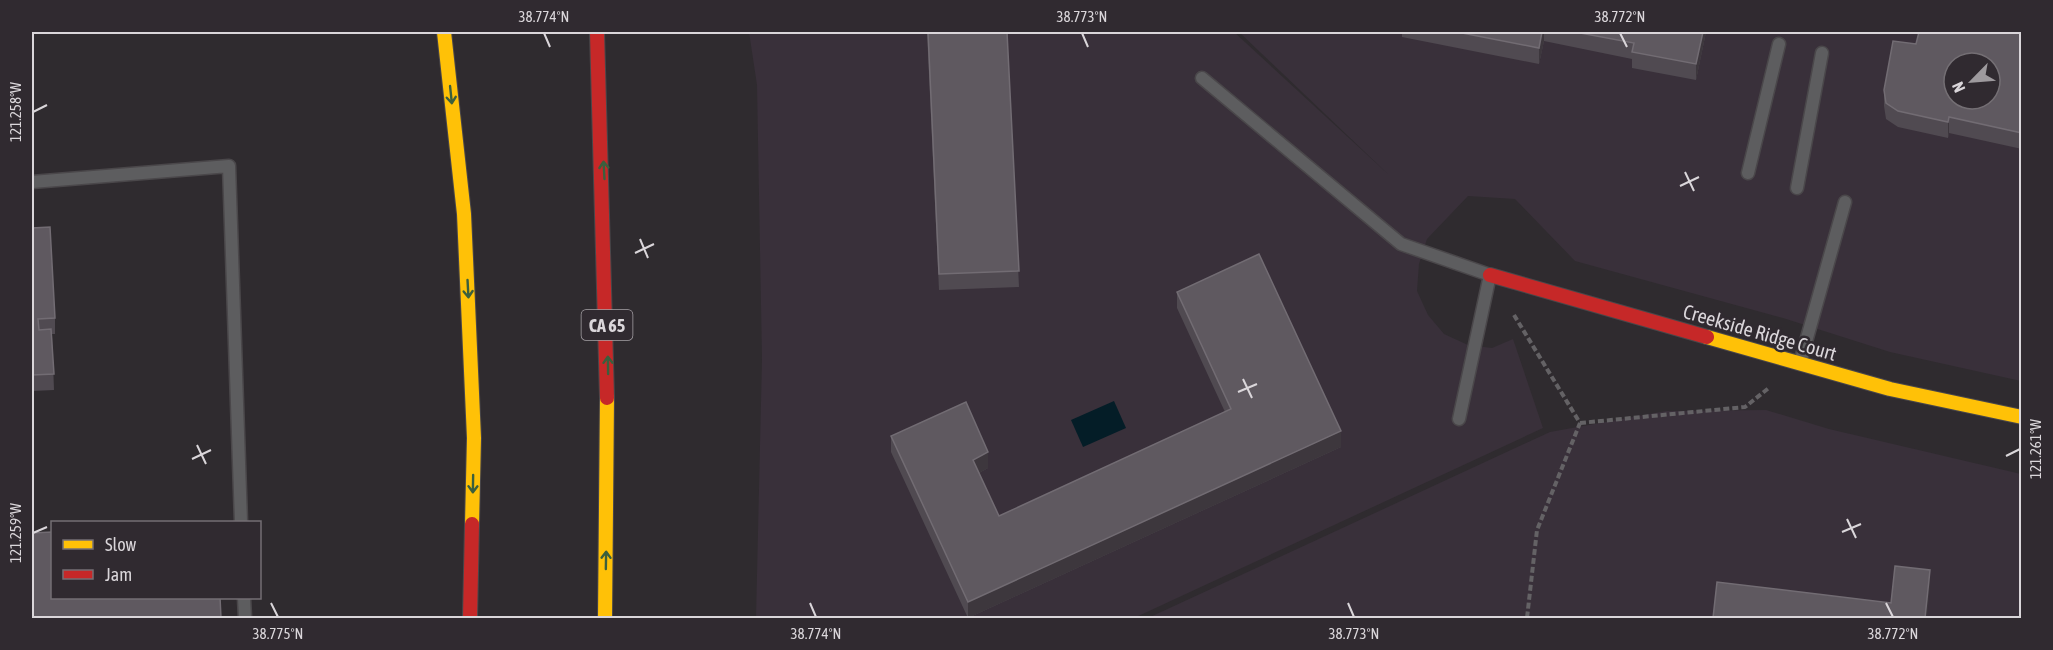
<svg xmlns="http://www.w3.org/2000/svg" width="2053" height="650" font-family="'Asap Condensed',sans-serif">
<style>
.built{fill:#39303a;fill-rule:evenodd}
.water{fill:#041d27}
.lines{fill:none;stroke-linecap:round;stroke-linejoin:round}
.lane-casing{stroke:#4a474a;stroke-width:15}
.slow-casing{stroke:#4a474a;stroke-width:16}
.jam-casing{stroke:#4a474a;stroke-width:16}
.path{stroke:#646265;stroke-width:4;stroke-dasharray:6 3;stroke-linecap:butt}
.lane{stroke:#5d5d5f;stroke-width:12}
.slow{stroke:#ffc107;stroke-width:14}
.jam{stroke:#c62828;stroke-width:14}
.wall{fill:#504a51}
.shaded-wall{fill:#3d373d}
.building{fill:#5f5960;stroke:#726c73;stroke-width:1.5;fill-rule:evenodd}
.oneway{stroke:#3b5f3d}
.ticks{fill:none;stroke:#dad6da;stroke-width:2}
.labels{text-anchor:middle;dominant-baseline:central;stroke-width:5;stroke-linejoin:round;paint-order:stroke}
.shield{fill:#302a30;stroke:#a7a2a7;stroke-width:1.5}
.shield-label{font-size:18px;font-weight:bold;fill:#dad6da}
.street-label{font-size:20px;fill:#dad6da;stroke:#302a30}
.neatline{fill:none;stroke:#dad6da;stroke-width:2}
.ticks-label{font-size:15px;text-anchor:middle;fill:#dad6da}
</style>
<rect width="100%" height="100%" fill="#2f2b2f"/>
<g class="built">
<path d="M749,32H1234L1389,175L1239,32H2021V381L1890,352L1783,318L1575,261L1515,199L1468,196L1427,239L1419,264L1417,291L1428,315L1444,334L1468,345L1492,348L1513,339L1543,428L1134,618H756L762,359L757,85ZM1954,63H1990V99H1954Z"/>
<polygon points="1766,410 1829,429 2021,474 2021,618 1148,618 1550,432 1666,411"/>
</g>
<polygon class="water" points="1114,401 1126,428 1083,447 1071,420"/>
<g class="lines">
<defs>
<g id="lane">
<polyline points="1202,78 1401,244 1490,275 1459,419"/>
<polyline points="1748,173 1779,44"/>
<polyline points="32,182 229,166 241,522"/>
<polyline points="1797,188 1822,53"/>
<polyline points="1800,363 1845,202"/>
<polyline points="244,598 245,618"/>
</g>
<g id="slow">
<polyline points="444,32 464,214 474,438 472,524"/>
<polyline points="1707,337 1890,389 2022,417"/>
<polyline points="605,618 607,398"/>
</g>
<g id="jam">
<polyline points="597,32 607,398"/>
<polyline points="1490,275 1707,337"/>
<polyline points="470,618 472,524"/>
</g>
</defs>
<use href="#lane" class="lane-casing"/>
<use href="#slow" class="slow-casing"/>
<use href="#jam" class="jam-casing"/>
<g class="path">
<polyline points="1514,315 1580,423 1537,530 1527,618"/>
<polyline points="1580,423 1745,407 1770,387"/>
</g>
<use href="#lane" class="lane"/>
<use href="#slow" class="slow"/>
<use href="#jam" class="jam"/>
</g>
<g class="wall">
<polygon points="927,32 1007,32 1019,287 939,290"/>
<polygon points="1402,32 1706,32 1696,80 1632,68 1632,59 1544,41 1539,64 1402,37"/>
<polygon points="2022,32 2022,149 1949,133 1948,138 1898,127 1886,119 1884,106 1884,90 1916,44"/>
<polygon points="32,228 55,318 55,334 52,334 54,390 32,391"/>
<polygon points="1177,292 1341,447 968,618 891,452 891,436 988,468 979,473 999,516 1225,412 1177,308"/>
</g>
<g class="shaded-wall">
<polygon points="1542,32 1544,32 1544,41 1539,64 1539,48"/>
<polygon points="1703,32 1706,32 1696,80 1696,64"/>
<polygon points="1949,117 1949,133 1948,138 1948,122"/>
<polygon points="1341,431 1341,447 968,618 968,602"/>
<polygon points="988,452 988,468 973,476 973,460"/>
<polygon points="1930,570 1930,586 1927,618 1925,618"/>
</g>
<g class="building">
<polygon points="928,32 1007,32 1019,271 939,274"/>
<polygon points="1457,32 1542,32 1539,48"/>
<polygon points="1575,32 1703,32 1696,64 1632,52 1634,43"/>
<path d="M1919,32H2022V133L1949,117L1948,122L1898,111L1886,103L1884,90L1893,41L1916,44ZM1954,63H1990V99H1954Z"/>
<polygon points="50,227 55,318 38,319 39,330 51,329 54,374 32,375 32,228"/>
<polygon points="1259,254 1341,431 968,602 891,436 966,402 988,452 973,460 999,516 1231,409 1177,292"/>
<polygon points="52,532 52,597 220,597 221,618 32,618 32,533"/>
<polygon points="1895,566 1930,570 1925,618 1713,618 1717,582 1891,603"/>
</g>
<defs><path id="oneway-shaft" d="M-6 0H5M1.5-3L5.5 0L1.5 3" fill="none" stroke-width="1.6" stroke-linecap="round" stroke-linejoin="round" transform="scale(1.5)"/></defs>
<g class="oneway">
<use href="#oneway-shaft" transform="translate(451 95) rotate(84)"/>
<use href="#oneway-shaft" transform="translate(604 170) rotate(-93)"/>
<use href="#oneway-shaft" transform="translate(468 289) rotate(87)"/>
<use href="#oneway-shaft" transform="translate(608 365) rotate(-91)"/>
<use href="#oneway-shaft" transform="translate(473 484) rotate(91)"/>
<use href="#oneway-shaft" transform="translate(606 560) rotate(-89)"/>
</g>
<path class="ticks" d="M544,33L550,47M1082,33L1088,47M1620,33L1627,47M33,112L47,105M1685,172L1694,191M1680,186L1699,177M640,239L648,258M635,253L654,244M1243,379L1252,398M1238,392L1257,384M197,445L206,464M2006,456L2020,449M192,459L211,450M1847,519L1856,538M1842,532L1861,524M33,533L47,527M271,603L278,617M810,603L816,617M1348,603L1354,617M1886,603L1893,617"/>
<g class="labels">
<rect class="shield" x="581.5" y="310" width="51" height="30" rx="4.5"/>
<g class="shield-label">
<text x="607" y="325">CA 65</text>
</g>
<g class="street-label">
<text transform="translate(1760 332) rotate(16)">Creekside Ridge Court</text>
</g>
</g>
<rect width="2053" height="650" fill="none" stroke="#302a30" stroke-width="66"/>
<rect x="51" y="521" width="210" height="78" fill="#302a30" stroke="#746f74" stroke-width="1.5"/>
<rect x="63" y="540" width="30" height="9" fill="#ffc107" stroke="#746f74" stroke-width="1.5"/>
<text x="105" y="551" font-size="18" fill="#dad6da">Slow</text>
<rect x="63" y="570" width="30" height="9" fill="#c62828" stroke="#746f74" stroke-width="1.5"/>
<text x="105" y="581" font-size="18" fill="#dad6da">Jam</text>
<g transform="translate(1972 81) rotate(245)"><circle r="28" fill="#302a30" stroke="#746f74" stroke-width="1.5"/>
<path d="M0-4.5L10 22L0 15L-10 22Z" fill="#9e9a9e"/>
<text y="-9" font-size="16" font-weight="bold" text-anchor="middle" fill="#dad6da">N</text>
</g>
<rect x="33" y="33" width="1987" height="584" class="neatline"/>
<g class="ticks-label">
<text x="544" y="22">38.774°N</text>
<text x="1082" y="22">38.773°N</text>
<text x="1620" y="22">38.772°N</text>
<text transform="translate(16 112) rotate(-90)" y="5">121.258°W</text>
<text transform="translate(2036 449) rotate(-90)" y="5">121.261°W</text>
<text transform="translate(16 533) rotate(-90)" y="5">121.259°W</text>
<text x="278" y="639">38.775°N</text>
<text x="816" y="639">38.774°N</text>
<text x="1354" y="639">38.773°N</text>
<text x="1893" y="639">38.772°N</text>
</g>
</svg>
